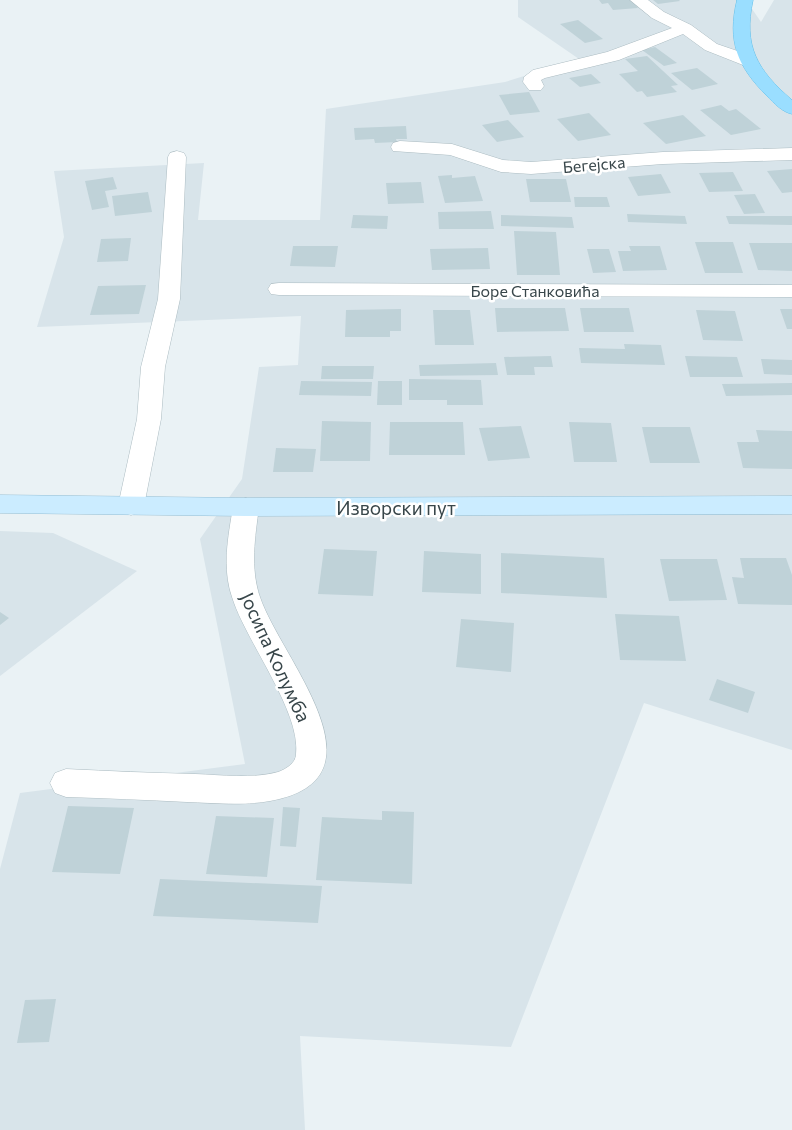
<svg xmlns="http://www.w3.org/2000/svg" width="792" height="1130" font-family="Commissioner,sans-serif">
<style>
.residential{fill:#d8e4ea}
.building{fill:#bfd2d8}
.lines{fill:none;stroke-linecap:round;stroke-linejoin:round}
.minor-casing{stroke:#acbcc2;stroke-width:1}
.secondary-casing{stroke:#96bfd4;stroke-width:1}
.primary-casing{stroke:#65c0e9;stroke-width:1}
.minor{fill:#fff;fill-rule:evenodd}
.secondary{fill:#cbecff;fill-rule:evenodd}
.primary{fill:#9adeff;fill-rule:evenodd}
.labels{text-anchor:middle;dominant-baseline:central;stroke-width:5;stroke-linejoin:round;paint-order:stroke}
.far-street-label{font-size:16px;fill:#38464a;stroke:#fff}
.street-label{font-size:19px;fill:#38464a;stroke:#fff}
</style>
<rect width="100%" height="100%" fill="#eaf2f5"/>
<g class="residential">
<polygon points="518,0 746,0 761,22 774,0 792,0 792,750 644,703 511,1047 300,1036 305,1130 0,1130 0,869 20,793 245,764 200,539 242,479 259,367 298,365 301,316 37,327 64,237 54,171 204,163 198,220 320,220 326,109 505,82 579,59 518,17"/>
<polygon points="0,531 53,533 137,571 0,676"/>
</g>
<g class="building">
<polygon points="599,0 632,0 638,8 613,10 608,3 602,4"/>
<polygon points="653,0 679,0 680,1 658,4"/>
<polygon points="578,20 603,39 585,43 560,24"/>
<polygon points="655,47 677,63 664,66 642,50"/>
<polygon points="647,56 678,85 671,86 677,92 647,97 642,91 637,92 619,74 638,71 625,59"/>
<polygon points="697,68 718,84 692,90 671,73"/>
<polygon points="591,74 601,83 580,87 569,78"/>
<polygon points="529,92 540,112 510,115 499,95"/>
<polygon points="721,105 729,111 736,109 761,129 731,135 700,110"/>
<polygon points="589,113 611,135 578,141 557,119"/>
<polygon points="683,115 706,136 666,144 643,123"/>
<polygon points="508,120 524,137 497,142 482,125"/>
<polygon points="406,126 407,139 396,139 397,142 375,143 374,139 355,140 354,128"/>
<polygon points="792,169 792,192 782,193 767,171"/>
<polygon points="733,172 743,191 709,192 699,173"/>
<polygon points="661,174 671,193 638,196 628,177"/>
<polygon points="452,175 452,178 475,176 483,201 445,203 438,176"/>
<polygon points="113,177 117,189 105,191 109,207 92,210 85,181"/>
<polygon points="526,179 566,179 571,202 530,202"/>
<polygon points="421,182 424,203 388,204 386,183"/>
<polygon points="148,192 152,212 115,216 112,196"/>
<polygon points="755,194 765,213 744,214 734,195"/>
<polygon points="574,197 607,197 610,207 575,207"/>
<polygon points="491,211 494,229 439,229 438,212"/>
<polygon points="627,214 685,216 687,224 628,222"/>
<polygon points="353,215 388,216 387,229 351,228"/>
<polygon points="501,215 572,217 574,228 501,226"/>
<polygon points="726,216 792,216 792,225 729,224"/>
<polygon points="514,231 556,232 560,275 517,275"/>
<polygon points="131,238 128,261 97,262 101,239"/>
<polygon points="695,242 733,242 743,273 705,273"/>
<polygon points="749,243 792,243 792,271 758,270"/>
<polygon points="293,246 338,246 335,267 290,266"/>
<polygon points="629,246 660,246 667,270 623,271 618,251 631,251"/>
<polygon points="488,248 490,269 432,270 430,249"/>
<polygon points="587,249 609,249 616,272 593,273"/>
<polygon points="146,285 139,314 90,315 98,286"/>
<polygon points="495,308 565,308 569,331 497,332"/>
<polygon points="580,308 629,308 634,332 584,332"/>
<polygon points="401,309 401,331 390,331 390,337 345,337 346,310"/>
<polygon points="780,309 792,309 792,329 787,329"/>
<polygon points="433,310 470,310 474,345 435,345"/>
<polygon points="696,310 735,311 743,341 703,340"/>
<polygon points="624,344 661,345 665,365 581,363 579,348 625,349"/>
<polygon points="551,356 553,367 534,367 535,375 507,375 504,357"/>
<polygon points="685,356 737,357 743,377 690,377"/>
<polygon points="761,359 792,360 792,375 764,374"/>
<polygon points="496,363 498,375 420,376 419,365"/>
<polygon points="322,366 374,366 373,379 321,379"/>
<polygon points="409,379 481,380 483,405 447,405 447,400 409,400"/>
<polygon points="301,381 372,382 371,396 299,395"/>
<polygon points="378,381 402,381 402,405 377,405"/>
<polygon points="792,383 792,395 726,396 722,384"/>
<polygon points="322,421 371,422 370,461 320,461"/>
<polygon points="390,422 463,422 465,455 389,455"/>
<polygon points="569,422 611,423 617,462 574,462"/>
<polygon points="521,426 530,458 488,461 479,428"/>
<polygon points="642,427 690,427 700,463 650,463"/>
<polygon points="756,430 792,431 792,469 743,468 737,442 759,442"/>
<polygon points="276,448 316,449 313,472 273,472"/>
<polygon points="324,549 377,551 373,596 318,594"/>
<polygon points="424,551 481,554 481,594 422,592"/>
<polygon points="501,553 604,558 607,598 501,593"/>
<polygon points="740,558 786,558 792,575 792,605 738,604 732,577 744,578"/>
<polygon points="660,559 717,559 727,600 669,601"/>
<polygon points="0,612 9,618 0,625"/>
<polygon points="615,614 679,616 686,661 620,660"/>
<polygon points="461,619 514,623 511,672 456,667"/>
<polygon points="717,679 755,692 748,713 709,700"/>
<polygon points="68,806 134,808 120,874 52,872"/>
<polygon points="283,807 300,808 296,847 280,846"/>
<polygon points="382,811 414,812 412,884 316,880 322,817 382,820"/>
<polygon points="216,816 274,818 267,877 206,874"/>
<polygon points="160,879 322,886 318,923 153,916"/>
<polygon points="56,999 49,1042 17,1043 25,1000"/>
</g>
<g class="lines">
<defs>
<g id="minor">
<polygon points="630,0 648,0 664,12 691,25 717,44 755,57 757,61 755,65 743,65 705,50 683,34 619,60 545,78 541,80 544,86 541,90 529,90 523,82 524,77 533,70 607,52 672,28 652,18"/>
<polygon points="400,141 452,144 503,160 531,162 663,152 792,148 792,160 663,164 531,174 501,172 450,155 393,151 391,147 393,143"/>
<polygon points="177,151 184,153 186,157 180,299 165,367 161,419 144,506 140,512 131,515 122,512 118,506 137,419 141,367 158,299 168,157 170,153"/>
<polygon points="279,283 792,285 792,297 279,295 271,294 268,289 271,284"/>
<path d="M246,498L255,501L259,507C255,537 250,568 260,597C280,657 393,779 270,801C243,806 214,803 187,802C147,800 106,798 66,797L55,793L50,783L55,773L66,769C109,771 152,773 195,774C222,775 252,779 278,772C286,769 296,763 296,754C301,711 245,640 232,597C222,568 228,537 233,507L237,501Z"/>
</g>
<polygon id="secondary" points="0,495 246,498 792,496 792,514 246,516 0,513"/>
<path id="primary" d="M737,0H753C743,46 757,70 792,100V114C782,112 774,103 767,96C737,66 727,41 737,0Z"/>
</defs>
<use href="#minor" class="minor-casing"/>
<use href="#secondary" class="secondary-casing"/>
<use href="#primary" class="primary-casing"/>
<use href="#minor" class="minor"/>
<use href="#secondary" class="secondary"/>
<use href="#primary" class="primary"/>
</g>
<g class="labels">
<g class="far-street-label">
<text transform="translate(594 164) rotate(-5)">Бегејска</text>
<text x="535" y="290">Боре Станковића</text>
</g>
<g class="street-label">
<text x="396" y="507">Изворски пут</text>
<text transform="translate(276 657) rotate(65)">Јосипа Колумба</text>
</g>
</g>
</svg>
